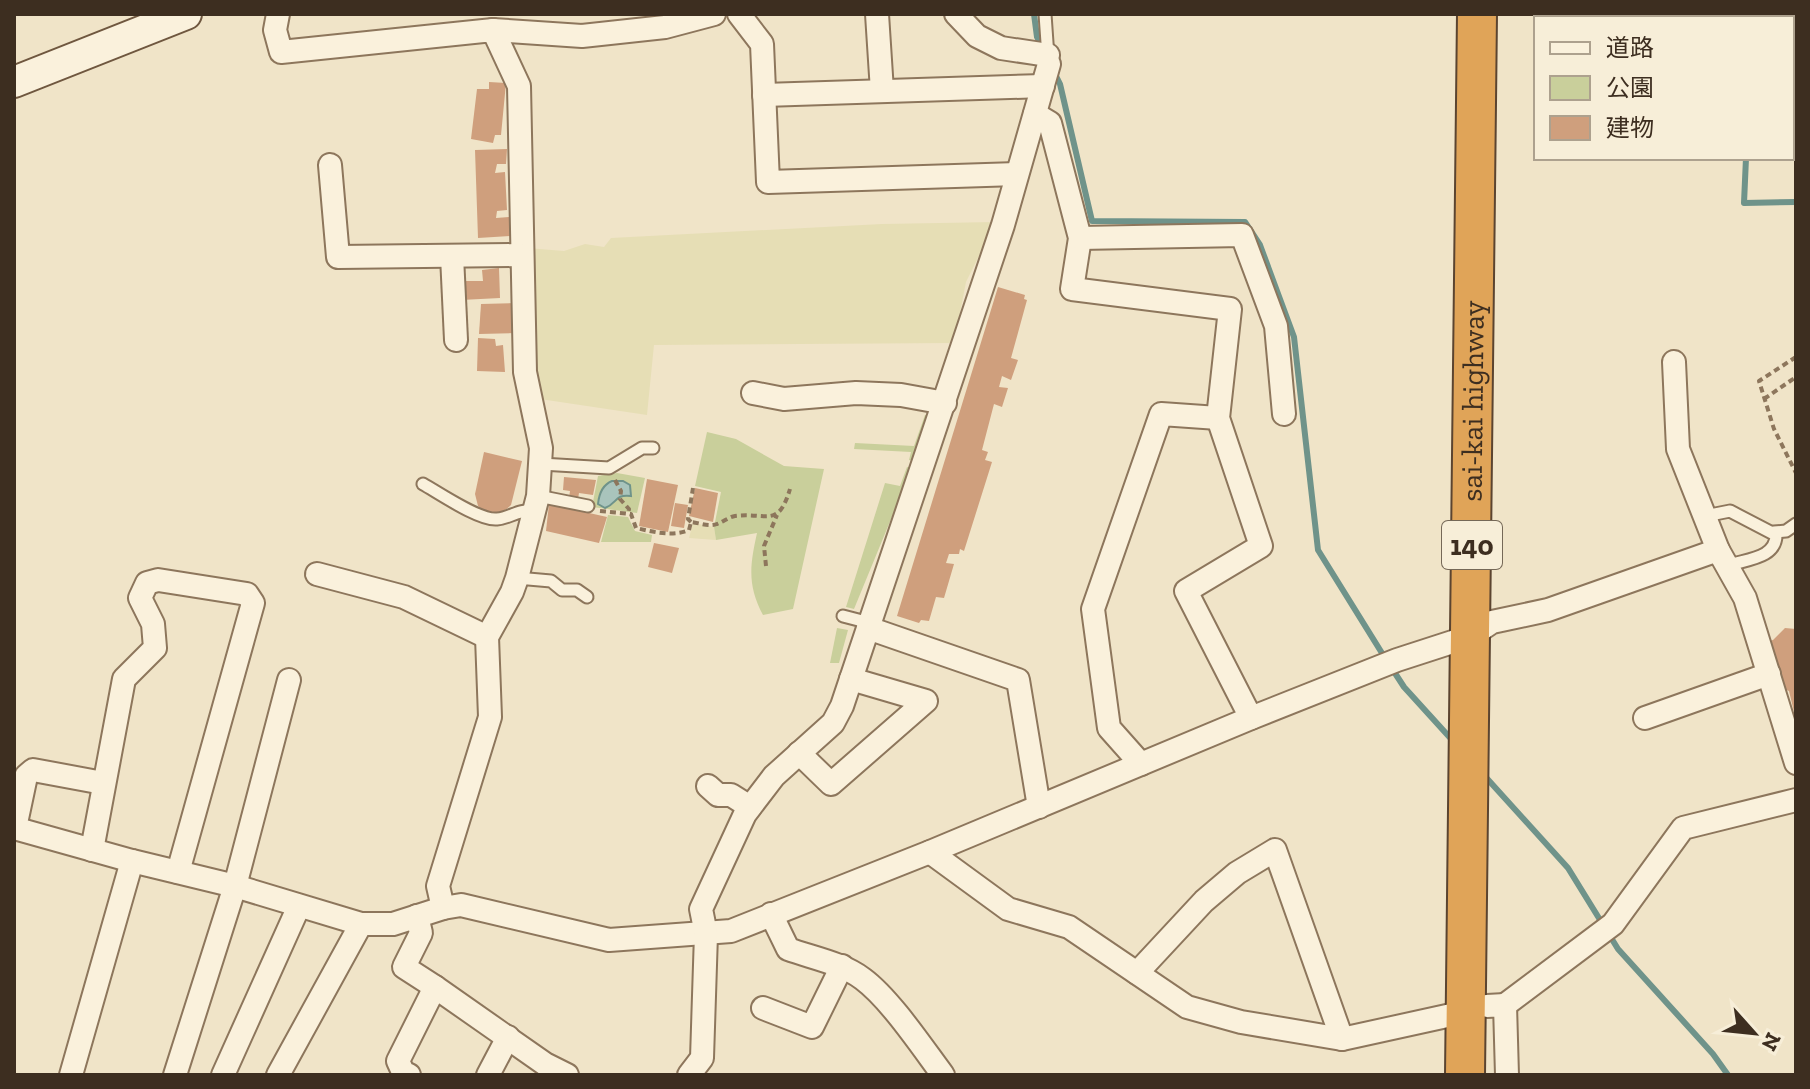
<svg xmlns="http://www.w3.org/2000/svg" width="1810" height="1089" font-family="'Zilla Slab','Noto Sans JP',serif">
<style>
.farmland{fill:#e6deb5}
.green{fill:#c9cf9b}
.water{fill:#a9c4bc;stroke:#6f938a;stroke-width:2}
.lines{fill:none;stroke-linecap:round;stroke-linejoin:round}
.stream{stroke:#6f938a;stroke-width:6}
.building{fill:#cf9f7d}
.lane-casing{stroke:#8d765c;stroke-width:15}
.street-casing{stroke:#8d765c;stroke-width:26}
.secondary-casing{stroke:#6f573f;stroke-width:34}
.highway-casing{stroke:#5b4430;stroke-width:42}
.path{stroke:#8d765c;stroke-width:4;stroke-dasharray:6 4;stroke-linecap:butt}
.lane{stroke:#faf1dc;stroke-width:11}
.street{stroke:#faf1dc;stroke-width:22}
.secondary{stroke:#faf1dc;stroke-width:30}
.highway{stroke:#e0a458;stroke-width:38}
.labels{text-anchor:middle;dominant-baseline:central;stroke-width:7;stroke-linejoin:round;paint-order:stroke}
.shield{fill:#f7eed8;stroke:#756857;stroke-width:2}
.shield-label{font-size:28px;font-weight:bold;fill:#3d2e20}
.street-label{font-size:30px;fill:#3d2e20;stroke:#f7eed8}
</style>
<rect width="100%" height="100%" fill="#f0e4c8"/>
<g class="farmland">
<polygon points="996,222 966,282 954,343 654,345 647,415 540,399 529,344 527,248 564,251 585,244 604,247 611,238 882,224"/>
<polygon points="693,523 714,527 716,540 689,538"/>
</g>
<g class="green">
<polygon points="925,415 929,415 914,461 909,460 911,452 854,449 855,443 914,446"/>
<path d="M707,432L736,439L784,466L824,469L793,609L763,615C747,585 750,565 757,533L716,540L714,527L721,492L695,486Z"/>
<polygon points="907,467 912,468 854,609 846,607 885,483 900,486"/>
<polygon points="617,473 645,478 637,513 592,507 598,476"/>
<polygon points="608,515 628,517 635,531 652,535 651,542 601,542"/>
<polygon points="837,628 848,630 839,663 830,663"/>
</g>
<path class="water" d="M612,481H623L630,485L631,496C614,494 618,503 605,508L598,504C599,494 602,485 612,481Z"/>
<g class="lines">
<g class="stream">
<polyline points="1034,14 1037,37 1043,49"/>
<polyline points="1053,70 1060,84 1092,221 1245,222 1260,245 1294,337 1318,550 1385,658"/>
<polyline points="1746,158 1744,203 1796,202"/>
<polyline points="1391,667 1404,687 1453,741"/>
<polyline points="1482,773 1568,868 1618,949 1713,1054 1728,1075"/>
</g>
</g>
<g class="building">
<polygon points="489,82 506,83 501,135 495,135 493,143 471,139 477,89 489,89"/>
<polygon points="507,149 506,164 497,164 495,173 505,172 507,210 497,211 496,218 509,217 510,236 478,238 475,150"/>
<polygon points="499,268 500,298 461,300 462,281 483,281 482,270"/>
<polygon points="998,287 1025,295 1024,299 1027,300 1011,358 1018,360 1011,380 1002,376 999,387 1008,388 1002,407 994,404 982,450 988,452 985,460 992,462 964,551 960,549 959,554 949,554 946,563 954,564 944,598 936,597 929,621 921,620 919,623 897,616"/>
<polygon points="516,303 515,333 479,334 481,304"/>
<polygon points="478,338 495,339 496,346 503,345 505,372 477,371"/>
<polygon points="484,452 522,461 511,505 502,513 487,514 478,506 475,494"/>
<polygon points="564,477 596,480 593,495 579,493 578,499 569,498 570,491 563,490"/>
<polygon points="647,479 678,485 668,532 639,526"/>
<polygon points="695,488 718,493 713,522 689,516"/>
<polygon points="675,503 688,505 684,528 671,526"/>
<polygon points="549,504 607,517 599,543 546,531"/>
<polygon points="654,543 679,548 672,573 648,567"/>
<polygon points="1785,628 1796,629 1795,716 1789,691 1776,686 1763,643 1773,640"/>
</g>
<g class="lines">
<defs>
<g id="lane">
<polyline points="1045,14 1048,57"/>
<polyline points="541,464 609,468 642,448 653,448"/>
<path d="M423,484C439,493 480,521 497,519C510,518 519,509 533,511"/>
<polyline points="538,496 588,506"/>
<path d="M1707,522L1715,514L1730,511L1776,535C1776,559 1745,559 1727,566"/>
<polyline points="1774,532 1786,531 1796,524"/>
<polyline points="517,578 551,581 562,590 577,590 587,597"/>
<polyline points="843,616 870,623"/>
</g>
<g id="street">
<polyline points="278,14 275,30 281,52 493,30 519,86 525,372 541,448 538,496 517,578 512,592 487,637 490,717 438,886 443,908"/>
<polyline points="739,14 762,44 768,182 1017,174"/>
<polyline points="877,14 882,91"/>
<polyline points="956,14 977,36 1001,48 1048,55"/>
<polyline points="1604,14 1796,17"/>
<polyline points="493,30 582,36 665,27 714,14"/>
<polyline points="764,95 1043,86"/>
<polyline points="1035,114 1050,123 1080,238 1072,289 1230,309 1218,418 1261,546 1186,591 1251,718"/>
<polyline points="330,165 338,257 520,255"/>
<polyline points="1080,238 1242,235 1276,326 1284,414"/>
<polyline points="452,256 456,340"/>
<polyline points="1674,362 1678,449 1718,550"/>
<polyline points="753,393 784,399 856,393 901,395 945,403"/>
<polyline points="317,574 404,597 487,637"/>
<polyline points="868,628 1018,680 1039,807"/>
<polyline points="1645,718 1769,674"/>
<polyline points="799,753 831,784 926,701 851,679"/>
<polyline points="1141,764 1109,728 1093,609 1161,414 1218,418"/>
<polyline points="708,786 718,795 731,795 750,807"/>
<polyline points="14,828 132,861 235,886 361,924 393,924 443,908 461,905 609,940 731,931 930,852 1251,718 1397,660 1471,636 1492,622 1548,610 1718,550 1745,598 1796,763"/>
<polyline points="15,828 26,776 33,770 103,783"/>
<polyline points="92,850 124,679 155,648 153,624 140,598 147,583 158,580 247,594 253,603 178,872"/>
<polyline points="930,852 1008,909 1069,927 1187,1007 1241,1022 1342,1039 1465,1012"/>
<path d="M771,914L788,949C813,958 842,963 863,979C890,999 922,1047 943,1075"/>
<polyline points="417,916 421,933 404,967 435,987"/>
<polyline points="1137,973 1204,901 1237,873 1275,850 1342,1039"/>
<polyline points="1505,1005 1613,924 1683,828 1796,800"/>
<polyline points="1487,1006 1505,1005 1507,1075"/>
<polyline points="763,1008 812,1027 842,966"/>
<polyline points="71,1075 132,861"/>
<polyline points="175,1075 235,886 289,680"/>
<polyline points="223,1075 299,906"/>
<polyline points="278,1075 361,924"/>
<polyline points="409,1075 403,1072 398,1061 435,987 545,1064 567,1075"/>
<polyline points="488,1075 508,1037"/>
<polyline points="689,1075 702,1058 706,934 701,909 745,814 774,776 833,723 842,706 1003,225 1049,64"/>
</g>
<polyline id="secondary" points="14,82 186,14"/>
<g id="highway">
<path id="s1" d="M1465,1075L1477,14"/>
</g>
</defs>
<use href="#lane" class="lane-casing"/>
<use href="#street" class="street-casing"/>
<use href="#secondary" class="secondary-casing"/>
<use href="#highway" class="highway-casing"/>
<g class="path">
<polyline points="1796,357 1759,381 1774,429 1796,473"/>
<polyline points="1764,399 1796,377"/>
<polyline points="615,480 621,491 620,499 629,509 628,514"/>
<path d="M600,511L631,514L636,528C654,532 672,537 689,530L691,522C700,523 709,527 717,524C723,522 729,517 735,516C767,512 778,529 790,489"/>
<polyline points="691,522 688,519 693,488"/>
<polyline points="766,566 764,546 777,515"/>
</g>
<use href="#lane" class="lane"/>
<use href="#street" class="street"/>
<use href="#secondary" class="secondary"/>
<use href="#highway" class="highway"/>
</g>
<g class="labels">
<rect class="shield" x="1442" y="521" width="60" height="48" rx="6"/>
<g class="shield-label">
<text x="1472" y="545">140</text>
</g>
<g class="street-label">
<text stroke="none"><textPath href="#s1" startOffset="674">sai-kai highway</textPath></text>
</g>
</g>
<rect width="1810" height="1089" fill="none" stroke="#3d2e20" stroke-width="32"/>
<rect x="1534" y="16" width="260" height="144" fill="#f7eed8" stroke="#ada18e" stroke-width="2"/>
<rect x="1550" y="42" width="40" height="12" fill="#faf1dc" stroke="#ada18e" stroke-width="2"/>
<text x="1606" y="56" font-size="24" fill="#3d2e20">道路</text>
<rect x="1550" y="76" width="40" height="24" fill="#c9cf9b" stroke="#ada18e" stroke-width="2"/>
<text x="1606" y="96" font-size="24" fill="#3d2e20">公園</text>
<rect x="1550" y="116" width="40" height="24" fill="#cf9f7d" stroke="#ada18e" stroke-width="2"/>
<text x="1606" y="136" font-size="24" fill="#3d2e20">建物</text>
<g transform="translate(1754 1033) rotate(117)" stroke="#f7eed8" stroke-width="6" paint-order="stroke">
<path d="M0-6L14 30L0 20L-14 30Z" fill="#3d2e20"/>
<text y="-12" font-size="22" font-weight="bold" text-anchor="middle" fill="#3d2e20">N</text>
</g>
</svg>
